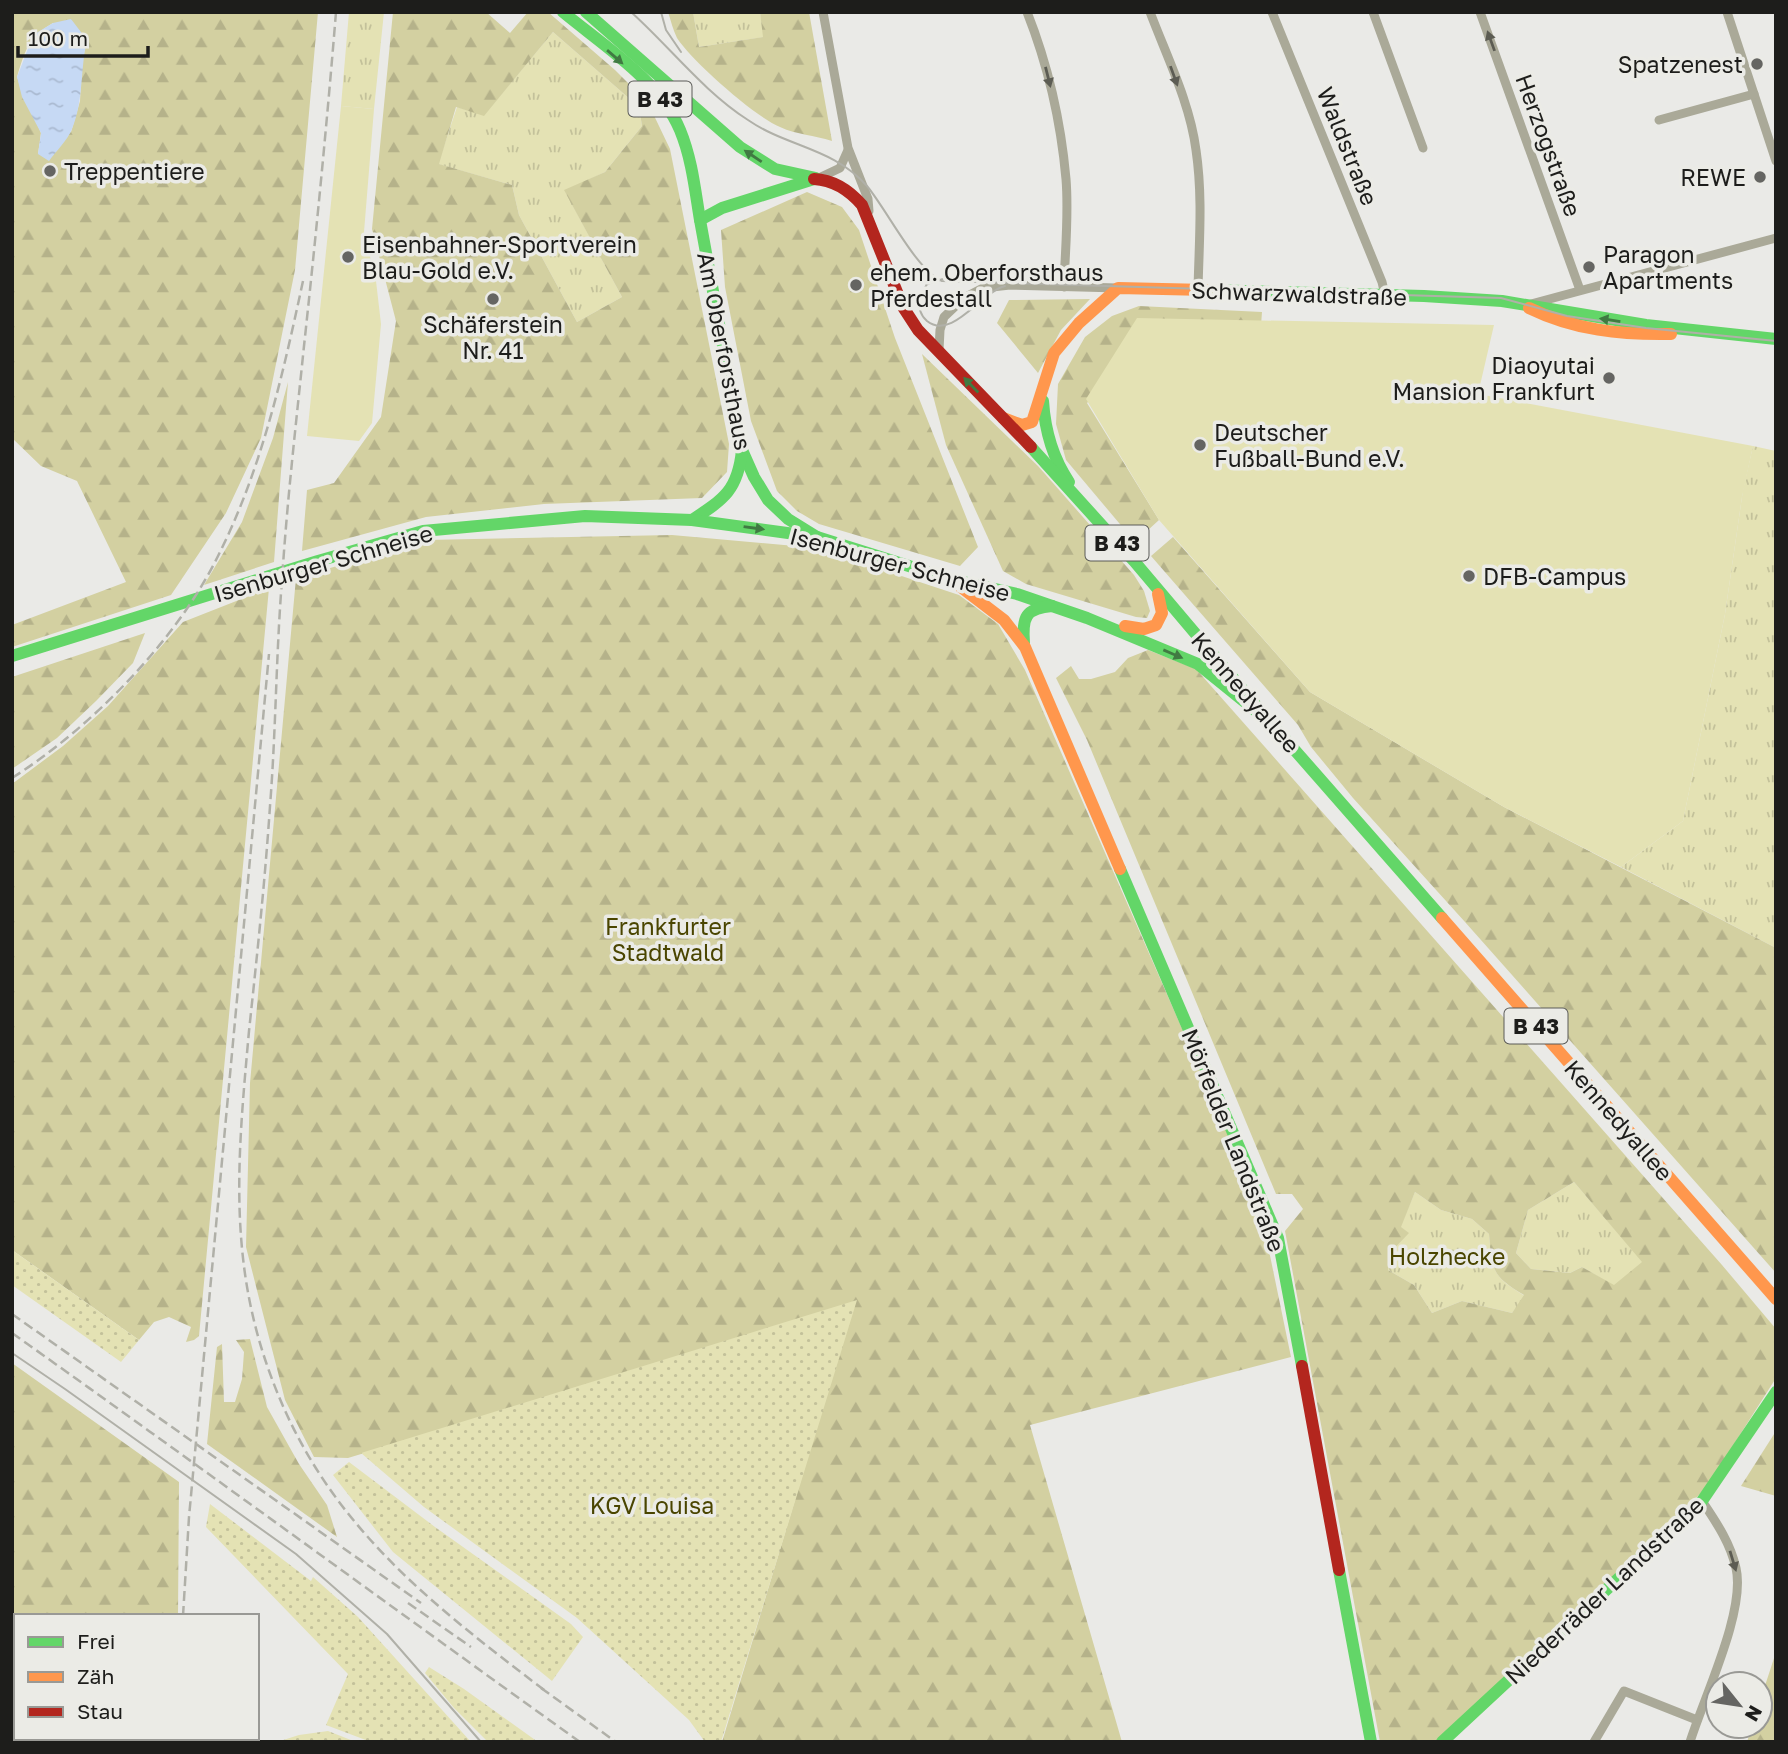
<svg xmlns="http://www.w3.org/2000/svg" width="1788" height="1754" font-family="'Golos Text',sans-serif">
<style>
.grass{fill:url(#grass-tufts)}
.forest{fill:url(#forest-firs);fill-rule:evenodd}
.garden{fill:url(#garden-dots)}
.pitch{fill:#e4e2b4}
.water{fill:url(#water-ripples)}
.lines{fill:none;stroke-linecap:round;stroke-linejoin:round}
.street{stroke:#aaa998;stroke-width:9}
.fast{stroke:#63d668;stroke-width:12}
.slow{stroke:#ff974d;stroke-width:12}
.jam{stroke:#b3261e;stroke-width:12}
.tram{stroke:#b0b0a8;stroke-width:2}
.rail{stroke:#b0b0a8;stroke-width:2.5;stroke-dasharray:10 5;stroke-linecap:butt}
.oneway{fill:#5c5c53}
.oneway2{fill:#407a42}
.poi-dot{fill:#656562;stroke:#ebebe6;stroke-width:2.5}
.labels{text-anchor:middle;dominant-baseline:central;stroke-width:7;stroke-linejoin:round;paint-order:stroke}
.shield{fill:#ebebe6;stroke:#5b5b58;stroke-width:2}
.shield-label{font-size:21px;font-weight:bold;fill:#1d1d1b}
.poi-label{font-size:23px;fill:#1d1d1b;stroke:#ebebe6;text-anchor:start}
.street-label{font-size:23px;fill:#1d1d1b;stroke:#ebebe6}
.park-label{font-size:23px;fill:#4a4500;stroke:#ebebe6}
</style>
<defs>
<pattern id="grass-tufts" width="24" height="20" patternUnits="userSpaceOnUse" patternTransform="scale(1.75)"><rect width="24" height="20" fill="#e4e2b4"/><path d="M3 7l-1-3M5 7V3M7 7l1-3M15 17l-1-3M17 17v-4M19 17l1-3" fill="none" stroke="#c3c19a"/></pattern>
<pattern id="forest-firs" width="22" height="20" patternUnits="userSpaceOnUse" patternTransform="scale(1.75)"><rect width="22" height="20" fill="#d3d0a1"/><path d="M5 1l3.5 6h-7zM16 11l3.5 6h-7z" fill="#b5b28a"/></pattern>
<pattern id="garden-dots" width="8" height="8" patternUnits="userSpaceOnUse" patternTransform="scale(1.75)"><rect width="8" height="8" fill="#e4e2b4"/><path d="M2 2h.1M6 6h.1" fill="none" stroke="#c3c19a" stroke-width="1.8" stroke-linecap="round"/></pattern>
<pattern id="water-ripples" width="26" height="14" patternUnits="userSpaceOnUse" patternTransform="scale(1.75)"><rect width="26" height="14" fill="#c6d9f4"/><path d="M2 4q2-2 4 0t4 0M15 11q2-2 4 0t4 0" fill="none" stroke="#aabad1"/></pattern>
</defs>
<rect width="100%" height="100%" fill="#eaeae7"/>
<g class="grass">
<polygon points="349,12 384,12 374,109 341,106"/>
<polygon points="693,12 760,12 764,37 699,47"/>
<polygon points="553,32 639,107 642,126 605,172 565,191 622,297 577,322 519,215 512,185 438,164 457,107 484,115"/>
<polygon points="1753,446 1776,451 1776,948 1621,867 1683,821 1725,614 1743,490"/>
<polygon points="1574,1182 1643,1262 1614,1286 1582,1267 1570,1273 1531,1269 1516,1253 1528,1210"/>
<path d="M1415,1192L1441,1210L1472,1219L1489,1234C1492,1271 1492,1276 1525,1296L1512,1313L1462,1301L1432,1313L1414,1285L1388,1270L1391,1252L1408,1233L1400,1227Z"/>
</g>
<g class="forest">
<path d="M12,12H318L295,270L261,438L226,513L171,595L12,647V625L126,582L77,481L41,466L12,438ZM53,23L87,40L82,62L80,101L71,132L38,154L41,133L17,77C25,51 28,37 53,23Z"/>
<path d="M393,12H486L510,33L528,12H548L615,70L648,103L670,149L729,444L727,472L702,498L544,504L426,517L302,551L307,490L334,483L381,417L396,321L372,229ZM553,32L639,107L642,126L605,172L564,190L622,297L577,322L519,215L512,185L439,164L456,107L484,116Z"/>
<path d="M668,12H693L699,47L763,37L760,12H809L832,141C814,135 797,135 780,127C755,117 691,60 677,38C673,30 671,21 668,12Z"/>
<polygon points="807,192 842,207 859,230 895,338 978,547 960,566 819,524 797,511 777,491 751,421 725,287 721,230"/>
<polygon points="1090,299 1061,330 1038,373 997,323 1009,300"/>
<polygon points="1139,306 1262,312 1260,339 1146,342 1087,403 1159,520 1135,542 1066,460 1056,424 1058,384 1085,337 1112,316"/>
<polygon points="922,354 1038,466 1134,575 1144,591 1150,611 1147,618 1136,617 1026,584 1003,571 946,445"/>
<polygon points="288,382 274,562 204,585 242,522 273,438"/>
<polygon points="672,535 817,548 959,595 998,624 1025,670 1222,1120 1257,1206 1256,1213 1267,1241 1291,1357 1030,1425 1122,1742 722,1742 854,1304 348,1458 314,1457 285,1400 246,1247 250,1083 296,578 426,540"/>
<polygon points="1173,537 1310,692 1504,807 1776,948 1776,1273 1465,922 1353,798 1311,747 1298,725 1151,556"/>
<polygon points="269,588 199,1336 194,1340 186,1342 191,1327 169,1317 154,1322 139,1340 12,1250 12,784 63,746 108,706 183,622"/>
<polygon points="145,633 133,663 96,701 57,738 12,769 12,677"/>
<path d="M1148,650L1196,669L1722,1265L1776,1329V1378L1708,1485L1678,1518L1435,1742H1380L1285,1231L1303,1209L1292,1194H1276L1087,740L1056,678L1071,666L1079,679H1091L1115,672L1128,658ZM1574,1182L1642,1262L1614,1285L1582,1267L1570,1273L1531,1269L1516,1253L1528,1210ZM1415,1192L1441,1210L1472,1219L1489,1234C1492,1271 1492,1276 1524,1295L1512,1313L1462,1301L1432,1313L1414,1285L1388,1270L1391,1252L1409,1233L1401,1227Z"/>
<polygon points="250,1339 267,1407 299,1464 327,1505 337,1537 207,1444 217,1347 222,1344 224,1402 235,1402 242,1379 244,1352 236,1340"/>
<polygon points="12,1363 179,1482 178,1616 16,1616 16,1703 12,1705"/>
<polygon points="1776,1431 1776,1496 1741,1486"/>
<polygon points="1776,1652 1776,1742 1747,1742 1752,1726 1760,1726 1760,1701"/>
</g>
<g class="garden">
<polygon points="12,1250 139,1340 121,1362 12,1285"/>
<polygon points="857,1300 721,1742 705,1742 689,1720 577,1618 424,1507 361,1453"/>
<polygon points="349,1462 435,1527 571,1624 583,1637 552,1681 393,1552 333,1475"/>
<polygon points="210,1504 311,1581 313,1577 358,1617 471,1742 371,1742 326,1725 348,1674 206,1527"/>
<polygon points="429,1667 464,1689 538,1742 488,1742 454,1708 425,1673"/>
<polygon points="328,1731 356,1742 277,1742 299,1735"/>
</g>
<g class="pitch">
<polygon points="341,106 374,109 364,232 376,281 381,324 372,423 359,441 307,436"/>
<polygon points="1137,318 1494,325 1478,394 1753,446 1742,497 1725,614 1683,821 1621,867 1504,807 1310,692 1159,520 1086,399"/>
<polygon points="16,1729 16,1738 139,1738 140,1742 16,1742 13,1730"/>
</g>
<path class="water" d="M71,19L87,40C80,69 84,100 72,129C67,141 56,151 49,161L38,154L41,133L22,97L17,77L32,38L38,32L53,23Z"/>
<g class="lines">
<g class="street">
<polyline points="823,12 848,148 868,199 869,211"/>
<path d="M1027,12C1048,65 1061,123 1066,179C1069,215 1065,251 1064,287"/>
<path d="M1150,12C1167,57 1190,103 1196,150C1203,197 1199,243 1198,290"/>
<polyline points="1272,12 1382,282 1385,295"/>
<polyline points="1373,12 1423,148"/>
<polyline points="1480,12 1580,290"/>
<polyline points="1727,12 1776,161"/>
<polyline points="1659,120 1754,94"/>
<polyline points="821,177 840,168 848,150"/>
<polyline points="1531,304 1776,238"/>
<polyline points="939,350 940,330 944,317 964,298 983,288 1010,285 1118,288"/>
<polyline points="1594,1742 1624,1691 1697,1720"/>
<path d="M1690,1742C1704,1697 1746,1611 1736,1568C1730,1542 1716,1522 1702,1501"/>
</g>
<g class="fast">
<path d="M563,12C604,46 659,80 680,130C692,159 695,190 700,220"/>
<polyline points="586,12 740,147 775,169 816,178"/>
<polyline points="814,179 722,208 700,220 742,450 754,477 768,500 788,519 817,537 950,579 1017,594 1087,618 1198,664 1271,723"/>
<polyline points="1207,290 1424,296 1502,301 1646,325 1776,339"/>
<path d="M1043,401C1045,431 1052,457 1069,482"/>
<polyline points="1031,447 1134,561 1271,723 1442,918"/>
<path d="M692,520C724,499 738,490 742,450"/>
<path d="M1024,643C1022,618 1025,608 1052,606"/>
<polyline points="12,656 318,561 423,531 585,516 692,520 817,537"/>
<polyline points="1120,869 1278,1238 1302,1366"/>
<polyline points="1339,1570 1371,1742"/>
<polyline points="1442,1742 1702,1501 1776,1392"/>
</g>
<g class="slow">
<path d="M1529,308C1574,330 1621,335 1671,334"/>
<polyline points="1003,418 1022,425 1032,422 1054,353 1079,323 1118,288 1207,290"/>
<polyline points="953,581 1004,620 1025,647 1120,869"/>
<polyline points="1125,626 1144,629 1156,625 1162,613 1158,594"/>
<polyline points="1442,918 1776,1299"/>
</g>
<g class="jam">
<path d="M814,179C834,180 849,190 862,205L903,307L918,330L1031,447"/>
<polyline points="1302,1366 1339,1570"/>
</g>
<g class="tram">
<path d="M631,12C670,47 703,91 748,120C787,147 834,148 867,186C887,210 917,271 942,281L1501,298L1567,316L1646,328L1776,341"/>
<polyline points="661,12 666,30 681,52"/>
<path d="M943,279L927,284L919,300C919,308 920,315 927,321C952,341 981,292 1005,286"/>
<polyline points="12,1353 65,1389 296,1554 387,1634 481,1742"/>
</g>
<g class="rail">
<path d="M336,12C327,123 316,235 304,346C296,424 287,502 282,580C276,655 276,730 270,806C265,881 257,956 249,1031C238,1154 227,1260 272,1379C326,1524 430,1603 548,1693"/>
<path d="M12,778C91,728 178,639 219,554C262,468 283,374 303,281"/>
<polyline points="12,1314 421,1603"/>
<path d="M12,1333C202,1468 390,1606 580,1742"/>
<polyline points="408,1603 471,1647"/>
<polyline points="183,1616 189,1517 269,654"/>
<polyline points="541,1688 616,1742"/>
<polyline points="190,1738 191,1742"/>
</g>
</g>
<defs><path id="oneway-solid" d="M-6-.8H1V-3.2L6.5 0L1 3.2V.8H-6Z" transform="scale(1.75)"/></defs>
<g class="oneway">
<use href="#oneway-solid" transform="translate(1491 41) rotate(-110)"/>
<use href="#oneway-solid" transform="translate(1174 76) rotate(70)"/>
<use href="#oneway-solid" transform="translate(1048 77) rotate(76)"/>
<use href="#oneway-solid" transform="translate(1733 1561) rotate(73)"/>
</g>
<g class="oneway2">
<use href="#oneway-solid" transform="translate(615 57) rotate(41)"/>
<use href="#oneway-solid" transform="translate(753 156) rotate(-146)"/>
<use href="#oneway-solid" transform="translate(1610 320) rotate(-171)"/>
<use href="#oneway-solid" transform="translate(971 385) rotate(-134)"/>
<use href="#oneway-solid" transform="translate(754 528) rotate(8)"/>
<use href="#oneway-solid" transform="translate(1173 654) rotate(23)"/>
</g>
<g class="poi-dot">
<circle cx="1757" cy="64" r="7"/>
<circle cx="50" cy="171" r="7"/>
<circle cx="1760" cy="177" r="7"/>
<circle cx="348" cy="257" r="7"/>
<circle cx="1589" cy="267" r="7"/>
<circle cx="856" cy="285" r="7"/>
<circle cx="493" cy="299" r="7"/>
<circle cx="1609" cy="378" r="7"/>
<circle cx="1200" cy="445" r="7"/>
<circle cx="1469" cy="576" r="7"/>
</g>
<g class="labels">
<g class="shield">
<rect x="628.5" y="81.5" width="63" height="35" rx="5"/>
<rect x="1085.5" y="525.5" width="63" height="35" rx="5"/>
<rect x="1504.5" y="1008.5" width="63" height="35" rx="5"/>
</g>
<g class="shield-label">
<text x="660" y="99">B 43</text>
<text x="1117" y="543">B 43</text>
<text x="1536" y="1026">B 43</text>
</g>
<g class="poi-label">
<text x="1743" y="64" text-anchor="end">Spatzenest</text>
<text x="64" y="171">Treppentiere</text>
<text x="1746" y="177" text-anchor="end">REWE</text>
<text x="362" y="244">Eisenbahner-Sportverein<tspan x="362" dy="26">Blau-Gold e.V.</tspan></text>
<text x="1603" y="254">Paragon<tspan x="1603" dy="26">Apartments</tspan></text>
<text x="870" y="272">ehem. Oberforsthaus<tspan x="870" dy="26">Pferdestall</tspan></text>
<text x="493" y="324" text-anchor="middle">Schäferstein<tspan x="493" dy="26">Nr. 41</tspan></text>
<text x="1595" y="365" text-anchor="end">Diaoyutai<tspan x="1595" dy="26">Mansion Frankfurt</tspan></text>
<text x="1214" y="432">Deutscher<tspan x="1214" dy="26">Fußball-Bund e.V.</tspan></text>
<text x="1483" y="576">DFB-Campus</text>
</g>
<g class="street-label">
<text transform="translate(1549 145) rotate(70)">Herzogstraße</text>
<text transform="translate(1348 146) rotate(68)">Waldstraße</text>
<text transform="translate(1299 293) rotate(2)">Schwarzwaldstraße</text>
<text transform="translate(725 351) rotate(79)">Am Oberforsthaus</text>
<text transform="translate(323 563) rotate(-16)">Isenburger Schneise</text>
<text transform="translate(900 564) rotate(15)">Isenburger Schneise</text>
<text transform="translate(1246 692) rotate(49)">Kennedyallee</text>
<text transform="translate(1619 1120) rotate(49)">Kennedyallee</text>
<text transform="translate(1234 1140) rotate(68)">Mörfelder Landstraße</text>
<text transform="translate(1604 1590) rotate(-43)">Niederräder Landstraße</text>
</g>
<g class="park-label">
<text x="668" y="926">Frankfurter<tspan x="668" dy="26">Stadtwald</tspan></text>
<text x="1447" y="1256">Holzhecke</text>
<text x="652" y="1505">KGV Louisa</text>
</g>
</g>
<rect width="1788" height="1754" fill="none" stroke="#1d1d1b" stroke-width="28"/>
<rect x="14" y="1614" width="245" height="126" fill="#ebebe6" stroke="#999995" stroke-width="2"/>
<rect x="28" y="1637" width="35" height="10" fill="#63d668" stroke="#999995" stroke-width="2"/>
<text x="77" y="1649" font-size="21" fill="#1d1d1b">Frei</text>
<rect x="28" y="1672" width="35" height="10" fill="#ff974d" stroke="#999995" stroke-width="2"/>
<text x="77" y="1684" font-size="21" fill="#1d1d1b">Zäh</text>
<rect x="28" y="1707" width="35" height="10" fill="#b3261e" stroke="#999995" stroke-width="2"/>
<text x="77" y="1719" font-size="21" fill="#1d1d1b">Stau</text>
<g transform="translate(1739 1705) rotate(120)"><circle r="33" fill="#ebebe6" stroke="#999995" stroke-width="2"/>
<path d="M0-5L12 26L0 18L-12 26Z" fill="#656562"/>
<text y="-10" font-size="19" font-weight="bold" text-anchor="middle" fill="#1d1d1b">N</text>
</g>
<path d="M18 46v10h130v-10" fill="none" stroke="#1d1d1b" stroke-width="3.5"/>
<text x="28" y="46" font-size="21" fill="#1d1d1b" stroke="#ebebe6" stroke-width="5" paint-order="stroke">100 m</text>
</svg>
